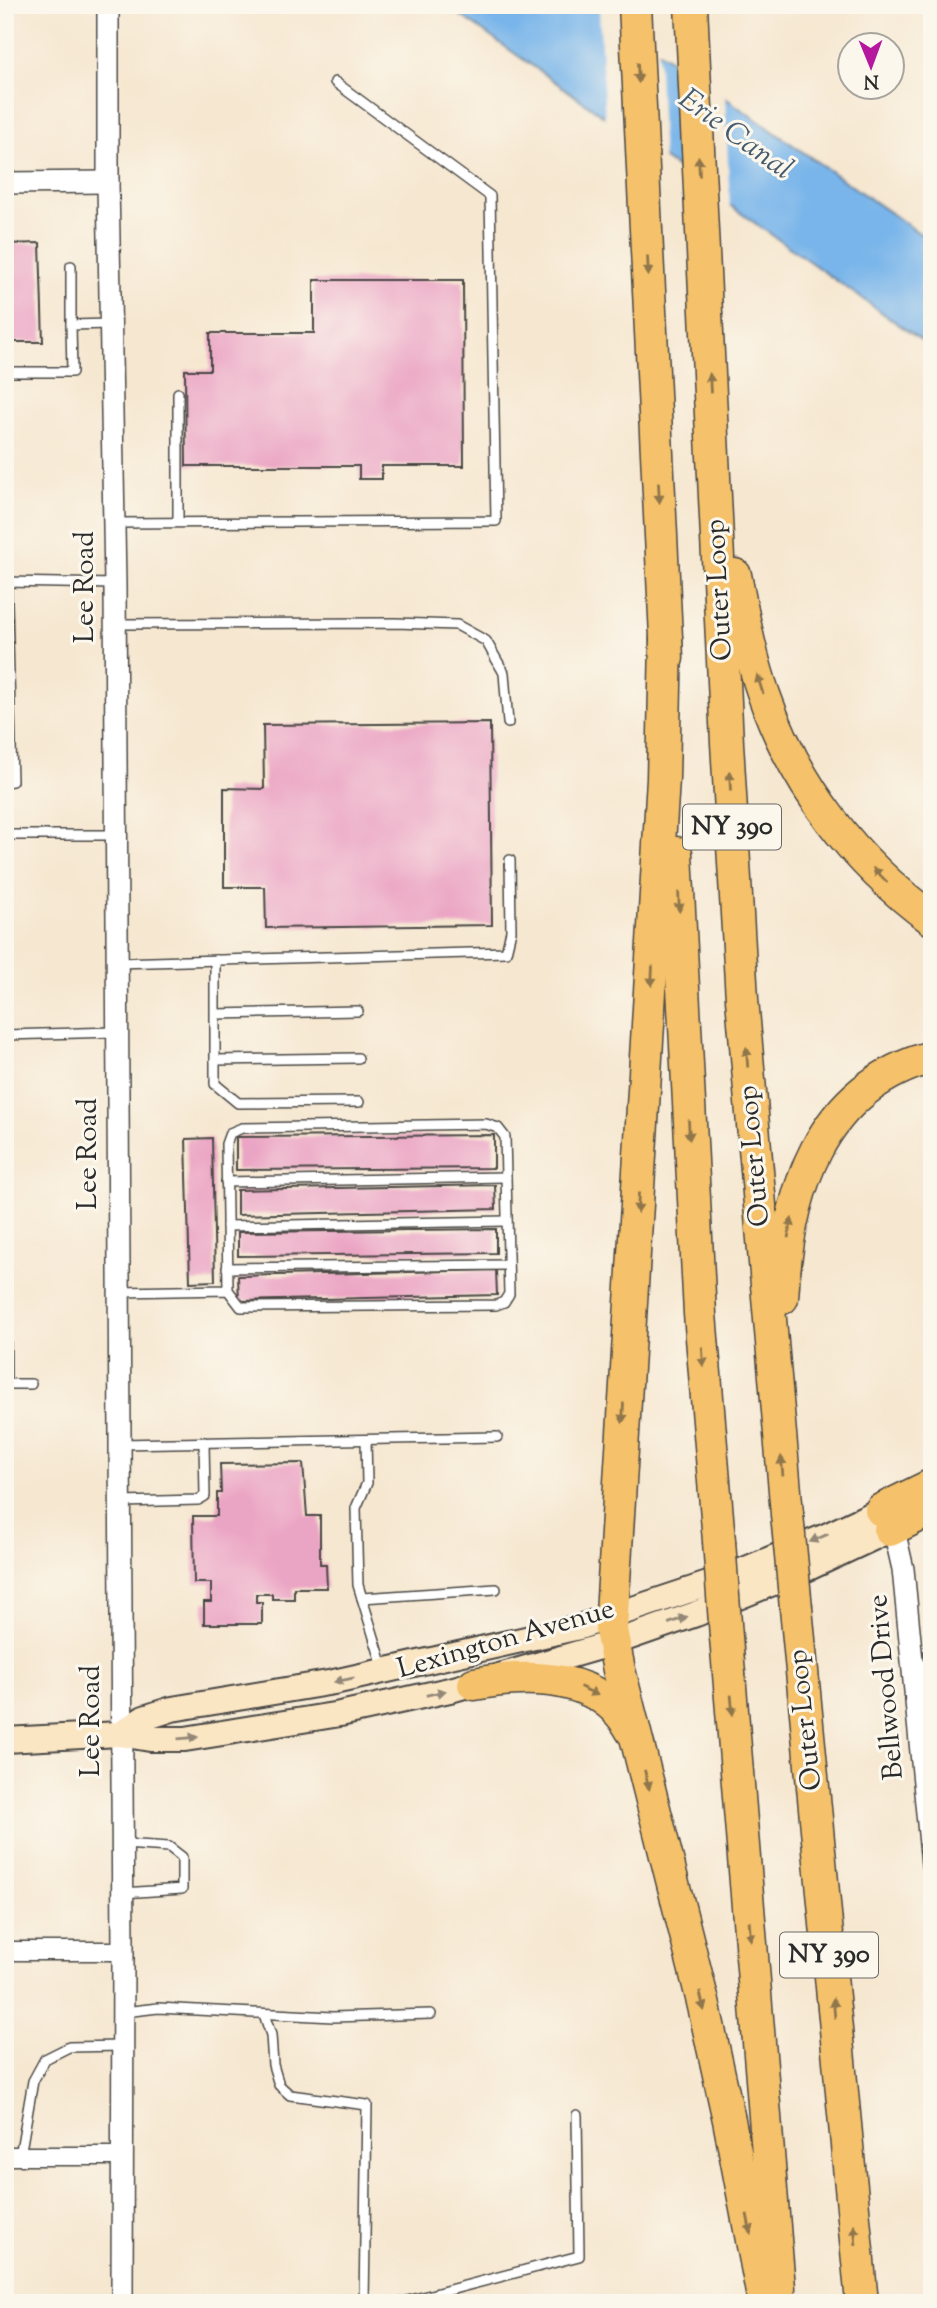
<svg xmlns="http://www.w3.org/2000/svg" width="937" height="2308" font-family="'Sorts Mill Goudy',serif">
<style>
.water{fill:#79b5ea;stroke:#52708a;stroke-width:2}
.pier{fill:#f6e7d0}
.building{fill:#eba5c4}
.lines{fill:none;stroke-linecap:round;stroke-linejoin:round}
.service-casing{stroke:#494744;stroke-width:12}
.minor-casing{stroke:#494744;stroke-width:21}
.tertiary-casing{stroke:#494744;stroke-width:24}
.secondary-casing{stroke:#494744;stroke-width:28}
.motorway-casing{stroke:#494744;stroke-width:35}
.service{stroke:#fff;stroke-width:9}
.minor{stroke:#fff;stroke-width:18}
.tertiary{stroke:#fff;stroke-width:21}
.secondary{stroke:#fbe6c4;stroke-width:24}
.motorway{stroke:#f5c16b;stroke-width:32}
.motorway-bridge-casing{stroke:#494744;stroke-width:35;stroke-linecap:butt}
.motorway-bridge{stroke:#f5c16b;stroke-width:32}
.oneway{fill:#90764b}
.oneway2{fill:#938878}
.labels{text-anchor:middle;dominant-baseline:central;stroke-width:6;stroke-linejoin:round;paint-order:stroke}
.shield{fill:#fbf7ec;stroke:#696865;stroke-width:2}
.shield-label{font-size:26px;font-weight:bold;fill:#2b2b2b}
.street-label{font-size:28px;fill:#2b2b2b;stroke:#fbf7ec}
.water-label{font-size:30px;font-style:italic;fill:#465b6e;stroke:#fbf7ec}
</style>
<rect width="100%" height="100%" fill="#fbf7ec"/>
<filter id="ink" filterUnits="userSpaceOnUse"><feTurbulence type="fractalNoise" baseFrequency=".0143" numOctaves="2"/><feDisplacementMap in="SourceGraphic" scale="14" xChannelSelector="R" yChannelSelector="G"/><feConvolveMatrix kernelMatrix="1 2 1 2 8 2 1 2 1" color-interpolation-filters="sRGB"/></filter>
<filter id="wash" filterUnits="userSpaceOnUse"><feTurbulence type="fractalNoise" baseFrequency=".00686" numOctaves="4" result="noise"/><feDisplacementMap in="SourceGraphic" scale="28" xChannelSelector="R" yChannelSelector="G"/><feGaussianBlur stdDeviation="1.57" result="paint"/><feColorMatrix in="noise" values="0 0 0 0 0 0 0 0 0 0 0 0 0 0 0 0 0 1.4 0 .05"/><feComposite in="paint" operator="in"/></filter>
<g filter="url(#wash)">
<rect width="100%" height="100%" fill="#f6e7d0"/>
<polygon class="water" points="446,5 592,5 932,242 932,348"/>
<g class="pier">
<polygon points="599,6 658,48 663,163 605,121"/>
<polygon points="675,60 725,95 730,210 681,175"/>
</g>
<g id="blocks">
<g class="building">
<polygon points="40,243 43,342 5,342 5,244"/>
<polygon points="314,280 463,280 464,466 382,466 382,479 359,479 359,466 186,466 185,370 210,370 210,333 314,333"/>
<polygon points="490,723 492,925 266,928 265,887 224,887 224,788 264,789 263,725"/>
<polygon points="494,1135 494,1168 236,1170 236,1137"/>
<polygon points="212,1138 215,1281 190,1282 186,1139"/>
<polygon points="495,1185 496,1209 237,1215 237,1190"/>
<polygon points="496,1229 496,1253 238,1256 238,1232"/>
<polygon points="496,1270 497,1295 239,1301 238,1276"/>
<polygon points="303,1463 307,1516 320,1516 320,1564 326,1564 327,1588 294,1588 294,1599 272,1599 272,1594 256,1594 256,1602 262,1602 262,1624 204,1624 204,1602 211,1602 211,1583 194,1583 193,1516 217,1516 217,1493 221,1493 220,1464"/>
</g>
</g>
</g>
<g filter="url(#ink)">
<use href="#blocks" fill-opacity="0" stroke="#494744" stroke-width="2"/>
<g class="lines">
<defs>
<g id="service">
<polyline points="71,266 71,325"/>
<polyline points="5,372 72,372 71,325 110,324"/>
<polyline points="178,393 178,522"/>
<polyline points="114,523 496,521 490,196 335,82"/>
<polyline points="5,531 12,781 5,782"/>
<polyline points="5,582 115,584"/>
<polyline points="116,624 395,623 457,625 486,641 504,673 508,723"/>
<polyline points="5,835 115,835"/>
<polyline points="215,960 215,1084 238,1103 359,1102"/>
<polyline points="117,963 506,952 511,931 510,860"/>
<polyline points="216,1014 358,1011"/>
<polyline points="5,1035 116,1032"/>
<polyline points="215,1060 358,1058"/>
<polyline points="226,1182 506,1177"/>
<polyline points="227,1226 507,1221"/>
<polyline points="5,1260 6,1384"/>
<polyline points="227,1268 508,1265"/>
<polyline points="120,1292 228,1290 226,1144 230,1133 242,1128 486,1124 498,1128 505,1137 509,1294 504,1302 496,1305 241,1307 228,1290"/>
<polyline points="5,1384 31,1384"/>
<polyline points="366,1440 367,1483 356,1508 358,1585 384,1670"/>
<polyline points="120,1444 497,1437"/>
<polyline points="122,1502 198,1500 205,1496 204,1442"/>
<polyline points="362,1598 496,1589"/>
<polyline points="913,1666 932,1664"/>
<polyline points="123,1893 182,1889 182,1857 169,1847 123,1844"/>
<polyline points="124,2012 158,2008 333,2017 431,2014"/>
<polyline points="264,2014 271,2035 273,2065 279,2085 290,2095 367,2105 364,2303"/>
<polyline points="20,2156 33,2081 45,2059 69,2047 122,2046"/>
<polyline points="400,2303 579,2256 577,2115"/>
</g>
<g id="minor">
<polyline points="5,1951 123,1951"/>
<polyline points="5,2156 122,2156"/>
</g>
<g id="tertiary">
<polyline points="108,5 108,182 115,584 123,1951 122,2303"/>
<polyline points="5,183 108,182"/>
<polyline points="885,1518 897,1543 903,1569 932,1864"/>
</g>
<g id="secondary">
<polyline points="120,1734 144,1718 172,1709 334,1682 579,1627 717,1581 826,1536 881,1510"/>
<polyline points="5,1740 120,1734 150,1739 185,1739 340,1714 454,1689 613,1643 696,1614 800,1572 890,1530"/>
</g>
<g id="motorway">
<polyline points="635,5 667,658"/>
<polyline points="691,5 727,743 742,999 787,1514"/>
<path d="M735,575C743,615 750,656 764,695C795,785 855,863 932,919"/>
<polyline points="666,639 663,779 611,1630 619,1670 703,2002 729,2120 764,2303"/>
<polyline points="676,853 700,1314 719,1541"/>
<path d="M782,1298C788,1193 818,1088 932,1057"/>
<polyline points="881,1510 932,1485"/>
<polyline points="890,1530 932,1509"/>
<polyline points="796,1608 862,2303"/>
<polyline points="726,1637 779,2288"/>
<path d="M474,1684C529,1674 601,1673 632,1731"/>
</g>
</defs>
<use href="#service" class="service-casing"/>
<use href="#minor" class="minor-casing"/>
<use href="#tertiary" class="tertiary-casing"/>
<use href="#secondary" class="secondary-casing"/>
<use href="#motorway" class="motorway-casing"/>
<use href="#service" class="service"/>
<use href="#minor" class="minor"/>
<use href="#tertiary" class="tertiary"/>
<use href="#secondary" class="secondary"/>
<use href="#motorway" class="motorway"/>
<defs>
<g id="motorway-bridge">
<polyline points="787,1514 796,1608"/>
<polyline points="719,1541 726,1637"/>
</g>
</defs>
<use href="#motorway-bridge" class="motorway-bridge-casing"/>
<use href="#motorway-bridge" class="motorway-bridge"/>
</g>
<defs><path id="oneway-solid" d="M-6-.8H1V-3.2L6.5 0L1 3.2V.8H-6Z" transform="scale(1.75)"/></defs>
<g class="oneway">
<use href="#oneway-solid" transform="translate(638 73) rotate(87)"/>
<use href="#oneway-solid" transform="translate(699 166) rotate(-93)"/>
<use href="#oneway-solid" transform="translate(648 266) rotate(87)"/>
<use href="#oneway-solid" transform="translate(710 383) rotate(-93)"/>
<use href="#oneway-solid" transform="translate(659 493) rotate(87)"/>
<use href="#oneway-solid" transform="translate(760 684) rotate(-107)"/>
<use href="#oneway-solid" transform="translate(730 781) rotate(-93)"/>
<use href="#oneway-solid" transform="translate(880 875) rotate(-135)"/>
<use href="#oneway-solid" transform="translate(679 902) rotate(88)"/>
<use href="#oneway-solid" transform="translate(652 976) rotate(93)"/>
<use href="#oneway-solid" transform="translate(747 1057) rotate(-94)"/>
<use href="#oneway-solid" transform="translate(689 1130) rotate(87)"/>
<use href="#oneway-solid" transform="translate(638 1203) rotate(93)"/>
<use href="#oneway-solid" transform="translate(790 1228) rotate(-79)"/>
<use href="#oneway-solid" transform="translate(703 1357) rotate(86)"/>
<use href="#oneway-solid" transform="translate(623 1413) rotate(93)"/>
<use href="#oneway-solid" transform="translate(782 1466) rotate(-95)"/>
<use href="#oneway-solid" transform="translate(589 1691) rotate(26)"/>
<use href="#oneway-solid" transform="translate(732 1705) rotate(85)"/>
<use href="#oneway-solid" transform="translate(647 1780) rotate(76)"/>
<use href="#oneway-solid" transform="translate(750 1931) rotate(85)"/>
<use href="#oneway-solid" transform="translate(702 2001) rotate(77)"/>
<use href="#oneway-solid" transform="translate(834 2008) rotate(-95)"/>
<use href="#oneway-solid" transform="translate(749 2224) rotate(79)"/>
<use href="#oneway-solid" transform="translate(855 2235) rotate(-95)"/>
</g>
<g class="oneway2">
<use href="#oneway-solid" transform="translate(819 1538) rotate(157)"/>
<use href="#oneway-solid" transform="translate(678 1620) rotate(-20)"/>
<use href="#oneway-solid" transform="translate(344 1680) rotate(169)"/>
<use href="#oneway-solid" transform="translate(436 1693) rotate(-13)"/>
<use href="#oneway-solid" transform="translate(188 1738) rotate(-5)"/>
</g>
</g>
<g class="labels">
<g class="shield">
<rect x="683" y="804.5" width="98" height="45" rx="5"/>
<rect x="780" y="1932.5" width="98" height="45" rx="5"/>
</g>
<g class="shield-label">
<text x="732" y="827">NY 390</text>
<text x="829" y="1955">NY 390</text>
</g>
<g class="street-label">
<text transform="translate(86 587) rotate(-90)">Lee Road</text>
<text transform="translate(720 590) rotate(-93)">Outer Loop</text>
<text transform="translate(89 1154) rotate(-90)">Lee Road</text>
<text transform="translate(755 1156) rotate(-95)">Outer Loop</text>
<text transform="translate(506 1640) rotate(-16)">Lexington Avenue</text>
<text transform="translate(887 1687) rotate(-95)">Bellwood Drive</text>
<text transform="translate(806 1720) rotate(-96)">Outer Loop</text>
<text transform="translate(92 1721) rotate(-90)">Lee Road</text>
</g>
<g class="water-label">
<text transform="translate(735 135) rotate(36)">Erie Canal</text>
</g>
</g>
<rect width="937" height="2308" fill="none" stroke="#fbf7ec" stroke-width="28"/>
<g transform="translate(871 66) rotate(179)"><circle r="33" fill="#fbf7ec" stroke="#a8a59f" stroke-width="2"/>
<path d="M0-5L12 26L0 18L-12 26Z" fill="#b5179e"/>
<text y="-10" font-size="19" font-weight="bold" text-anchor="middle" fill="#2b2b2b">N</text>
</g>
</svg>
